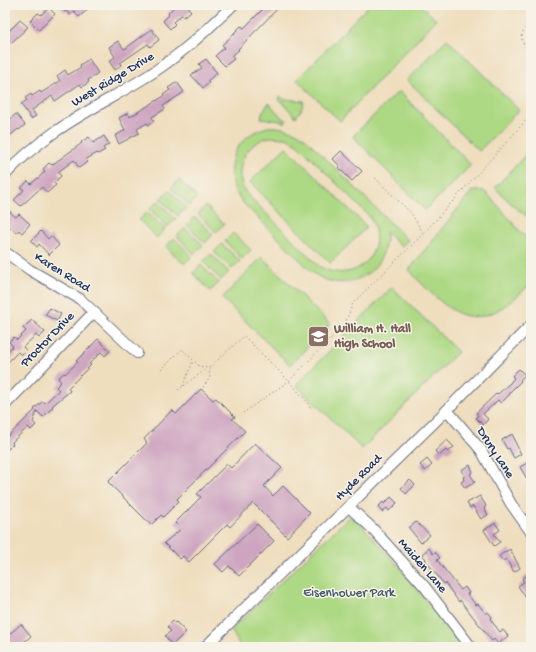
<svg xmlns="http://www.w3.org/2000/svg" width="536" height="652" font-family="'Gochi Hand',sans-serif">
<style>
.green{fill:#aed984;stroke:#648471;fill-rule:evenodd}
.building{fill:#cea5c0}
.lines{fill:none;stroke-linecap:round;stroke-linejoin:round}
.minor-casing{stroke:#656c80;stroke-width:12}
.path{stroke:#656c80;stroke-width:1;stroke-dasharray:1 3;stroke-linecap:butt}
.minor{stroke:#fff;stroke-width:10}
.labels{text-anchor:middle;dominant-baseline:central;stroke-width:3;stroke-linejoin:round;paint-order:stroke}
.street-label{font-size:13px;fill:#1b2f5e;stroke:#f7f3e8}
.education-label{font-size:13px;font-weight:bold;fill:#785e54;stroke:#f7f3e8;text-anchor:start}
.park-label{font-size:13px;fill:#405a68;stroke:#f7f3e8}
</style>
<rect width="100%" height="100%" fill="#f7f3e8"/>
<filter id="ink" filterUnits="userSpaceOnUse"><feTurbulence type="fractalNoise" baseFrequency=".025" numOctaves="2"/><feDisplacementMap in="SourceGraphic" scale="8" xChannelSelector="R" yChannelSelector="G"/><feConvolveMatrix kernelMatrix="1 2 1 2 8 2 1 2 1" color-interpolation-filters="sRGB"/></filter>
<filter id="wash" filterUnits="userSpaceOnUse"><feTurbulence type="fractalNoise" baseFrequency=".012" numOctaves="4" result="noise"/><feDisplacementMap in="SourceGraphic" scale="16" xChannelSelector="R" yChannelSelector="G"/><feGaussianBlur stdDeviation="0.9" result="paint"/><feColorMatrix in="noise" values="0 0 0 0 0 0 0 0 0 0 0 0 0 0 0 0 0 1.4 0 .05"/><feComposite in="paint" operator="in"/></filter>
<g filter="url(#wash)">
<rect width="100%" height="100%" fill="#efdebe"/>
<g class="green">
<polygon points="369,5 421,5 436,20 340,121 297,80"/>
<polygon points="447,39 519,110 479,151 407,80"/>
<polygon points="399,91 471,165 425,210 353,136"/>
<polygon points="280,96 284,99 304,101 301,110 296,117 282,102 278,100"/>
<polygon points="269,103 282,118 287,120 285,123 281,121 261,118 263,111"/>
<path d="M268,127C282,126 293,130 304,137L408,240L401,247L386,232C389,272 345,298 312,272L243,203C219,173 232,136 268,127ZM270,137L286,138L296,143L370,217C390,253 354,287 319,266L246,193C232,170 244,143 270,137Z"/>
<polygon points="286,147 367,227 330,263 250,182"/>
<polygon points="531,149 531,219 517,209 495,188"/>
<polygon points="179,180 197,197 189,206 171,188"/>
<polygon points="169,190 187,208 178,216 160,199"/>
<path d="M472,191H484L494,201L531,244V283C477,338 455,320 409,270Z"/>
<polygon points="158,201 176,219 167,227 150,209"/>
<polygon points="206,206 224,224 216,232 198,214"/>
<polygon points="147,212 165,229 157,238 139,220"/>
<polygon points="195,217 213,234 205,243 187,225"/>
<polygon points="185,228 203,245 194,254 177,236"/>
<polygon points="233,233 251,250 242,259 225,241"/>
<polygon points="174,238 192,256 184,264 166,247"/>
<polygon points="222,244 240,261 232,269 214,252"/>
<polygon points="211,254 229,272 221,280 203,262"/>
<polygon points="262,257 330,324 290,365 222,298"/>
<polygon points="201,265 219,283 210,291 193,273"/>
<polygon points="392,287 458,352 362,449 296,385"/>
<polygon points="350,516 354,517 396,563 464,647 241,647 231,630"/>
</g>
<g id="blocks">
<g class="building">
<polygon points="58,5 92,5 79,17 74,11 70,15 67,11 65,12"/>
<polygon points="176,5 192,5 188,8 191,11 184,17 181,15 173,22 175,24 170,29 163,21 169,15 168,13"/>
<polygon points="258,5 281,5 238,49 239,50 231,56 234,59 225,66 215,56 225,47 222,45 235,33 234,33 241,26 244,28 262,10"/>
<polygon points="49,8 55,14 39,30 30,21 38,13 41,15"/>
<polygon points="20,20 28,27 11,43 5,37 5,25 10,30"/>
<polygon points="152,29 159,40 150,47 148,44 120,63 121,65 115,70 109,61 115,57 109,47 118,41 124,49 126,48"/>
<polygon points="89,59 98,73 88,80 89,82 82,87 80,84 55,101 52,96 32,110 36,116 31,119 21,104 27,100 25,98 31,94 32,96 40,91 41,93 60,81 57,76 65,70 68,75 81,67 80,65"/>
<polygon points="206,59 217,73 207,81 209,83 203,88 191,75 202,68 199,64"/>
<polygon points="177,82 184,92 163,106 165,109 152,117 154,121 148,125 147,123 137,129 139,133 119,144 115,136 125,130 119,118 128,113 130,117 164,96 163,95 170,90 168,88"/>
<polygon points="16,114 25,125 19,130 18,129 5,140 5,116 9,120"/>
<polygon points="104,136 109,144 103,148 105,150 98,154 97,153 85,160 87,162 79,168 74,160 58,172 61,176 54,183 56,185 47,193 42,187 21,206 14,200 24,190 21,188 28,181 31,184 45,172 43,169 49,163 52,165 82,143 81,142 89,137 93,143"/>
<polygon points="341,151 362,171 352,181 339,168 340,166 333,159"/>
<polygon points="9,211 16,217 19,214 30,224 22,233 19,230 17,233 5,223 5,216"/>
<polygon points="41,231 48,239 51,236 59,245 49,255 39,244 37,247 31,241"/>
<polygon points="50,308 61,314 57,321 45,315"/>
<polygon points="32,320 45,332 39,338 36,335 23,347 26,350 21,355 18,352 5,365 5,353 13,346 9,342 14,337 17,340 26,331 23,328"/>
<polygon points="98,339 110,351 105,356 101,352 89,364 91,365 68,388 70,391 52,406 53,407 43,417 37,411 33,422 36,425 31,430 28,427 12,442 13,444 5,452 5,439 35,410 34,409 43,401 45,403 59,390 56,387 61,382 58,378 64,373 65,374 78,362 76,361"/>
<polygon points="519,369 525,375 520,380 521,381 509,393 510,394 501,403 498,400 483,414 488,419 483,425 476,418 478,415 476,413 497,393 498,394 510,383 514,378 512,376"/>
<polygon points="201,389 213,400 216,398 235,417 232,419 245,431 177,499 179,501 163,517 161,515 151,525 108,482 147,443 144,439 172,410 176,414"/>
<polygon points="512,434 515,440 514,440 521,454 514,458 509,448 507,449 502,440"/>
<polygon points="447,440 454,447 448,452 446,450 439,456 435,451"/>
<polygon points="255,443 282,468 264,486 273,496 283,486 310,513 287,537 253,503 230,527 227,524 189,562 183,556 180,559 164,543 181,529 175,523 201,497 197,494 227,464 231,468"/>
<polygon points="427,459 432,465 425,471 420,465"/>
<polygon points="527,463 531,470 531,486 520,467"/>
<polygon points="470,465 473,472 470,474 475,482 465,488 461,482 464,480 463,477 465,476 461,470"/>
<polygon points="410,480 415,485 406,494 401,488"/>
<polygon points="480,496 486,506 484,508 488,515 481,519 473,506 470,508 467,503"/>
<polygon points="391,497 397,503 389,511 387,508 382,512 378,507 383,502 384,504"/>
<polygon points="416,522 430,535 421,543 409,528"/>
<polygon points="495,523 500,530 494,534 500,542 494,546 484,530"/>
<polygon points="257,524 274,541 239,576 229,566 223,572 215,564"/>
<polygon points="429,548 433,554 435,552 440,558 437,560 461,590 465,587 469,593 467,594 476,605 478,604 486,614 488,612 492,617 490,619 500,632 503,630 508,636 498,644 494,639 492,641 460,600 459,602 445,583 444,584 425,560 426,559 422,554"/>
<polygon points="510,549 520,568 514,572 506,559 503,561 499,556"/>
<polygon points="529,574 531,576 531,596 527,599 518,586 524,582 522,579"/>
<polygon points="173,621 175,623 176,622 186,632 172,645 165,636 171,631 167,627"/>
<polygon points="21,624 31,636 24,642 28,647 5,647 5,638"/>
</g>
</g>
</g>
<g filter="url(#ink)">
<use href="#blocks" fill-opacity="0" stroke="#656c80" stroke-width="1"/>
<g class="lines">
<defs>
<g id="minor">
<path d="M5,175C45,131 92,110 141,80C175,60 205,32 233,5"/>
<polyline points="5,252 30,270 80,299 137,353"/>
<polyline points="5,405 94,312"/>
<polyline points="447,410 481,450 511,504 531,532"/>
<polyline points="349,507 373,529 425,587 471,647"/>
<polyline points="205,647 447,410 531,325"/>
</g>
</defs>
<use href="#minor" class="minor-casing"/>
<g class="path">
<path d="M531,22C519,34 518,40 531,52"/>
<polyline points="375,178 411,213 423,233"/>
<polyline points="161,370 182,349 199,366 209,368 244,336 289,381 308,403 312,410"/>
<polyline points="183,386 193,361"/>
<polyline points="203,387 210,378 209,369"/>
<polyline points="178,390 206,369"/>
<polyline points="243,413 289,381 345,324 353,303 423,234 531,115"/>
</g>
<use href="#minor" class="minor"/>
</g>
</g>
<defs>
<symbol id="school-square" viewBox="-11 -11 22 22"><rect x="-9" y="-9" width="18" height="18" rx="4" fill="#8d6e63" stroke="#f7f3e8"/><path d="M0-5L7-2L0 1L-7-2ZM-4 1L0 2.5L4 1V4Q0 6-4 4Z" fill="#fff"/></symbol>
</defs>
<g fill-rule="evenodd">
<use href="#school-square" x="306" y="324" width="25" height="25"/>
</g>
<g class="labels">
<g class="street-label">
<text transform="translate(113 80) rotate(-31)">West Ridge Drive</text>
<text transform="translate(62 273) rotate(32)">Karen Road</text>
<text transform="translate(48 340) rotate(-46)">Proctor Drive</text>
<text transform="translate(495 453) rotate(57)">Drury Lane</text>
<text transform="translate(359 478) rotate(-45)">Hyde Road</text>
<text transform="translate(422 566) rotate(49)">Maiden Lane</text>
</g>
<g class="education-label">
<text x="334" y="329">William H. Hall<tspan x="334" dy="15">High School</tspan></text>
</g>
<g class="park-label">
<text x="349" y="593">Eisenhower Park</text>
</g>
</g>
<rect width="536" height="652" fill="none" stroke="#f7f3e8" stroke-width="20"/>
</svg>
